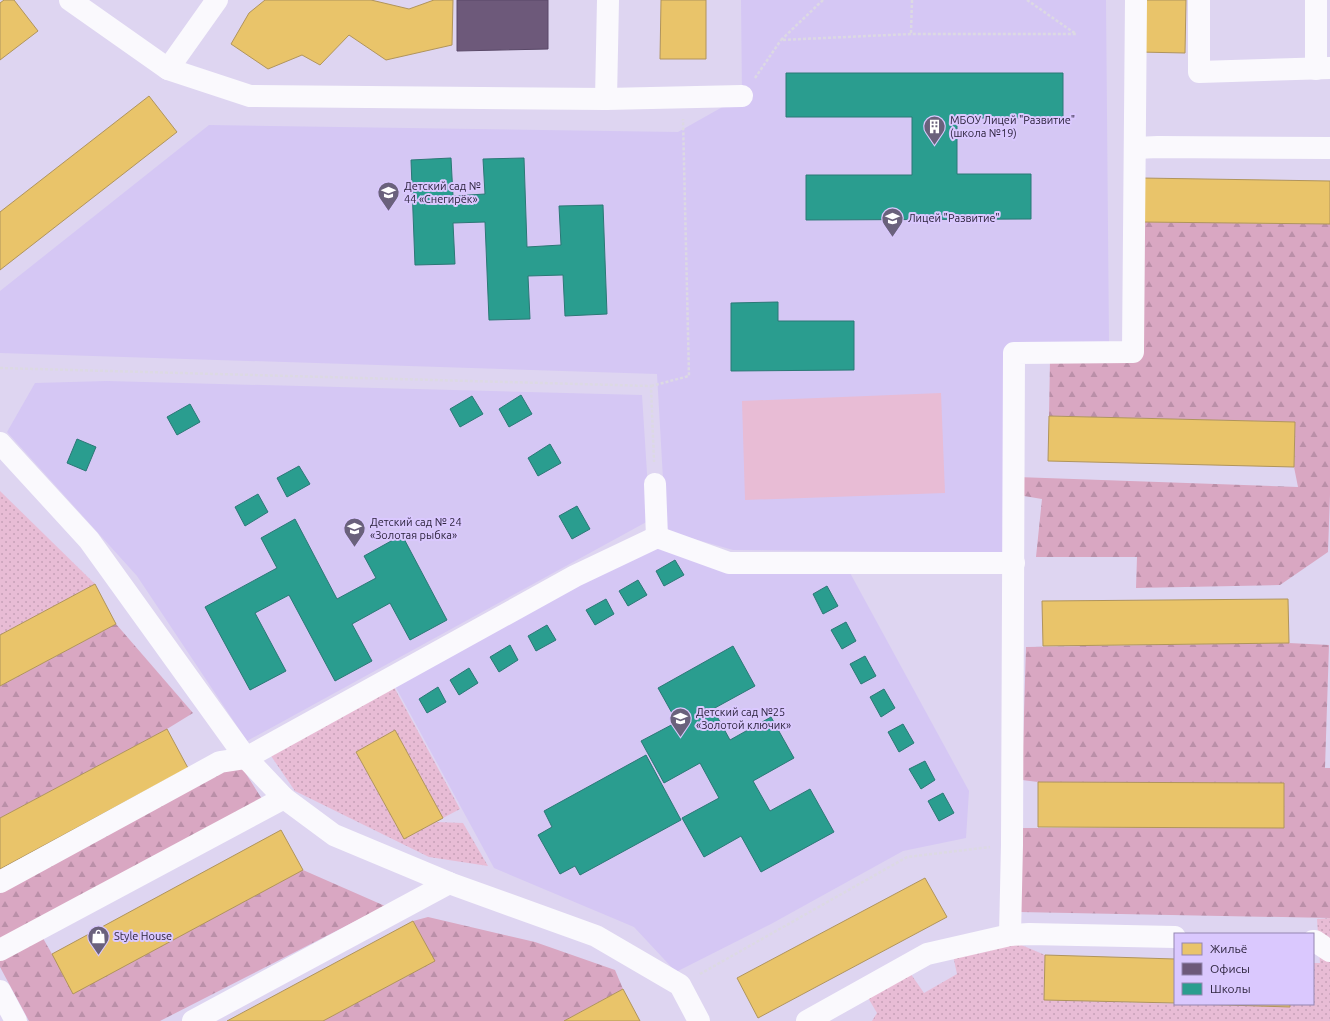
<svg xmlns="http://www.w3.org/2000/svg" width="1330" height="1021" font-family="Ubuntu,sans-serif">
<style>
.built{fill:#d5c7f4}
.grass{fill:url(#grass-dots)}
.forest{fill:url(#forest-firs)}
.pitch{fill:#e8bcd5}
.homes{fill:#e9c46a;stroke:#b0945c}
.offices{fill:#6d597a;stroke:#5a4968}
.schools{fill:#2a9d8f;stroke:#2b7876}
.lines{fill:none;stroke-linecap:round;stroke-linejoin:round}
.path{stroke:#dcd9e3;stroke-width:2.5;stroke-dasharray:3 2;stroke-linecap:butt}
.minor{stroke:#faf9fd;stroke-width:22}
.labels{text-anchor:middle;dominant-baseline:central;stroke-width:4;stroke-linejoin:round;paint-order:stroke}
.poi-label{font-size:11px;fill:#2c233d;stroke:#dac8fe;text-anchor:start}
</style>
<defs>
<pattern id="grass-dots" width="8" height="8" patternUnits="userSpaceOnUse"><rect width="8" height="8" fill="#e8bcd5"/><path d="M2 2h.1M6 6h.1" fill="none" stroke="#c7a1b8" stroke-width="1.8" stroke-linecap="round"/></pattern>
<pattern id="forest-firs" width="22" height="20" patternUnits="userSpaceOnUse"><rect width="22" height="20" fill="#d9a7c2"/><path d="M5 1l3.5 6h-7zM16 11l3.5 6h-7z" fill="#ba8fa8"/></pattern>
</defs>
<rect width="100%" height="100%" fill="#ded5f1"/>
<g class="built">
<polygon points="741,0 1106,0 1109,343 1009,345 1006,553 733,550 666,531 657,374 0,353 0,291 209,125 678,132 742,96"/>
<polygon points="107,381 642,395 650,520 247,741 137,576 7,432 35,383"/>
<polygon points="657,543 849,571 969,791 966,838 903,851 771,924 676,972 634,927 494,868 394,684"/>
</g>
<g class="grass">
<polygon points="0,491 95,584 0,635"/>
<polygon points="394,687 460,809 443,818 395,730 356,752 404,839 436,822 463,823 488,866 429,857 295,791 269,753"/>
<polygon points="1330,918 1330,1021 872,1021 877,1013 867,996 908,970 924,993 957,974 953,955 1012,941 1045,955 1044,1000 1290,1007 1290,1004 1313,1004 1313,963 1320,963 1317,919"/>
</g>
<g class="forest">
<polygon points="1141,222 1330,224 1330,495 1328,552 1280,585 1136,588 1137,557 1036,557 1042,499 1018,495 1017,477 1298,487 1294,467 1295,422 1049,416 1050,360 1139,358"/>
<polygon points="116,624 193,713 167,729 0,818 0,686"/>
<polygon points="1289,643 1329,645 1325,768 1330,768 1330,918 1019,912 1022,828 1284,828 1284,783 1038,782 1022,780 1026,647"/>
<polygon points="241,766 262,799 36,926 52,954 303,870 385,906 160,1021 29,1021 0,967 0,890 222,768"/>
<polygon points="428,917 535,942 615,970 623,989 564,1021 323,1021 434,961 413,921"/>
</g>
<polygon class="pitch" points="941,393 945,493 745,500 742,401"/>
<g class="homes">
<polygon points="4,0 14,0 38,31 0,60 0,3"/>
<polygon points="265,0 371,0 409,9 434,0 453,0 452,45 386,60 349,35 320,65 302,55 268,69 231,44 249,13"/>
<polygon points="661,0 706,0 706,59 660,59"/>
<polygon points="1139,0 1186,0 1185,53 1139,52"/>
<polygon points="149,96 177,132 0,270 0,212"/>
<polygon points="1141,178 1330,181 1330,224 1141,222"/>
<polygon points="1049,416 1295,422 1294,467 1048,461"/>
<polygon points="95,584 116,624 0,686 0,635"/>
<polygon points="1288,599 1289,643 1043,646 1042,601"/>
<polygon points="167,729 188,768 0,869 0,818"/>
<polygon points="395,730 443,818 404,839 356,752"/>
<polygon points="1038,782 1284,783 1284,828 1038,827"/>
<polygon points="281,830 303,870 73,994 52,954"/>
<polygon points="925,878 947,917 758,1018 737,978"/>
<polygon points="413,921 435,961 323,1021 227,1021"/>
<polygon points="1045,955 1175,959 1175,1003 1044,1000"/>
<polygon points="623,989 640,1021 564,1021"/>
<polygon points="1195,1004 1290,1004 1290,1007"/>
</g>
<polygon class="offices" points="457,0 548,0 548,49 457,51"/>
<g class="schools">
<polygon points="786,73 1063,73 1063,118 957,118 957,174 1031,174 1031,219 806,220 806,175 912,175 912,117 786,117"/>
<polygon points="451,158 453,196 485,194 483,159 524,158 527,247 561,245 559,206 603,205 607,314 565,316 563,275 528,276 530,319 489,320 485,222 453,223 455,264 415,265 411,160"/>
<polygon points="778,302 778,321 854,321 854,370 731,371 731,303"/>
<polygon points="521,395 532,414 509,427 499,409"/>
<polygon points="472,396 483,414 460,427 450,409"/>
<polygon points="190,404 200,422 177,435 167,417"/>
<polygon points="77,439 96,447 86,471 67,463"/>
<polygon points="550,444 561,463 538,476 528,458"/>
<polygon points="299,466 310,484 287,497 277,478"/>
<polygon points="258,494 268,512 245,526 235,507"/>
<polygon points="577,506 590,529 572,539 559,516"/>
<polygon points="295,519 337,599 376,578 364,556 402,535 447,620 410,640 390,603 352,624 372,661 335,681 289,595 255,613 286,671 250,690 205,607 277,568 261,538"/>
<polygon points="675,560 684,575 664,586 656,571"/>
<polygon points="638,580 647,595 628,606 619,591"/>
<polygon points="827,586 838,606 823,614 813,594"/>
<polygon points="606,599 614,614 595,625 586,610"/>
<polygon points="846,622 856,641 842,649 831,630"/>
<polygon points="547,625 556,640 536,651 528,636"/>
<polygon points="510,645 518,660 499,672 490,657"/>
<polygon points="733,646 755,686 713,709 730,740 771,717 794,758 753,781 770,811 810,789 834,832 761,872 741,836 704,857 682,818 719,798 700,763 664,783 641,741 677,722 658,688"/>
<polygon points="865,656 876,676 861,684 850,664"/>
<polygon points="469,668 478,683 459,695 450,680"/>
<polygon points="438,687 446,702 427,713 419,699"/>
<polygon points="884,689 895,708 881,717 870,697"/>
<polygon points="903,724 914,743 899,752 888,732"/>
<polygon points="646,755 681,820 580,875 575,866 560,874 538,835 552,827 544,811"/>
<polygon points="925,761 935,780 921,789 909,769"/>
<polygon points="943,793 954,813 939,821 928,801"/>
</g>
<g class="lines">
<g class="path">
<polyline points="823,0 781,40 911,34 1077,34"/>
<polyline points="1027,0 1076,34"/>
<polyline points="911,33 912,0"/>
<polyline points="755,78 781,40"/>
<polyline points="0,368 651,386 654,462"/>
<polyline points="651,386 689,376 683,119"/>
<polyline points="700,974 907,857 990,847"/>
</g>
<g class="minor">
<polyline points="70,0 168,69 250,96 606,99 742,96"/>
<polyline points="1199,0 1199,72 1330,68"/>
<polyline points="1316,0 1316,69"/>
<polyline points="168,69 217,0"/>
<polyline points="606,99 608,0"/>
<polyline points="1135,148 1158,147 1330,148"/>
<polyline points="0,443 89,540 246,758 284,798 334,835 449,883 596,936 680,985 699,1021"/>
<polyline points="655,484 657,537"/>
<polyline points="0,882 220,762 246,758 575,576 657,537 729,563 1014,563"/>
<polyline points="1010,935 1012,845 1014,353 1133,352 1136,0"/>
<polyline points="1313,941 1315,941 1330,951"/>
<polyline points="0,950 284,798"/>
<polyline points="0,991 16,1021"/>
<polyline points="193,1021 449,883"/>
<polyline points="807,1021 927,954 1010,935 1029,934 1175,937"/>
</g>
</g>
<defs>
<symbol id="building-pin" viewBox="-11 -11 22 30"><path d="M0 17L-7.5 6A9.5 9.5 0 1 1 7.5 6Z" fill="#6a617c" stroke="#dac8fe"/><path d="M-4-6H4V6H1V3H-1V6H-4ZM-2.5-4.3h1.7v1.8h-1.7ZM.8-4.3h1.7v1.8H.8ZM-2.5-1h1.7V.8h-1.7ZM.8-1h1.7V.8H.8Z" fill="#fff"/></symbol>
<symbol id="school-pin" viewBox="-11 -11 22 30"><path d="M0 17L-7.5 6A9.5 9.5 0 1 1 7.5 6Z" fill="#6a617c" stroke="#dac8fe"/><path d="M0-5L7-2L0 1L-7-2ZM-4 1L0 2.5L4 1V4Q0 6-4 4Z" fill="#fff"/></symbol>
<symbol id="shop-pin" viewBox="-11 -11 22 30"><path d="M0 17L-7.5 6A9.5 9.5 0 1 1 7.5 6Z" fill="#6a617c" stroke="#dac8fe"/><path d="M-5-2.5h2.3a2.7 3.5 0 0 1 5.4 0H5L5.5 6h-11ZM-1.5-2.5h3a1.5 2.3 0 0 0-3 0Z" fill="#fff"/></symbol>
</defs>
<g fill-rule="evenodd">
<use href="#building-pin" x="922" y="114" width="25" height="34"/>
<use href="#school-pin" x="376" y="180" width="25" height="34"/>
<use href="#school-pin" x="880" y="206" width="25" height="34"/>
<use href="#school-pin" x="342" y="516" width="25" height="34"/>
<use href="#school-pin" x="668" y="706" width="25" height="34"/>
<use href="#shop-pin" x="86" y="924" width="25" height="34"/>
</g>
<g class="labels">
<g class="poi-label">
<text x="950" y="120">МБОУ Лицей "Развитие"<tspan x="950" dy="13">(школа №19)</tspan></text>
<text x="404" y="186">Детский сад №<tspan x="404" dy="13">44 «Снегирёк»</tspan></text>
<text x="908" y="218">Лицей "Развитие"</text>
<text x="370" y="522">Детский сад № 24<tspan x="370" dy="13">«Золотая рыбка»</tspan></text>
<text x="696" y="712">Детский сад №25<tspan x="696" dy="13">«Золотой ключик»</tspan></text>
<text x="114" y="936">Style House</text>
</g>
</g>
<rect x="1174" y="933" width="140" height="72" fill="#dac8fe" stroke="#9486b1"/>
<rect x="1182" y="943" width="20" height="12" fill="#e9c46a" stroke="#9486b1"/>
<text x="1210" y="953" font-size="12" fill="#2c233d">Жильё</text>
<rect x="1182" y="963" width="20" height="12" fill="#6d597a" stroke="#9486b1"/>
<text x="1210" y="973" font-size="12" fill="#2c233d">Офисы</text>
<rect x="1182" y="983" width="20" height="12" fill="#2a9d8f" stroke="#9486b1"/>
<text x="1210" y="993" font-size="12" fill="#2c233d">Школы</text>
</svg>
